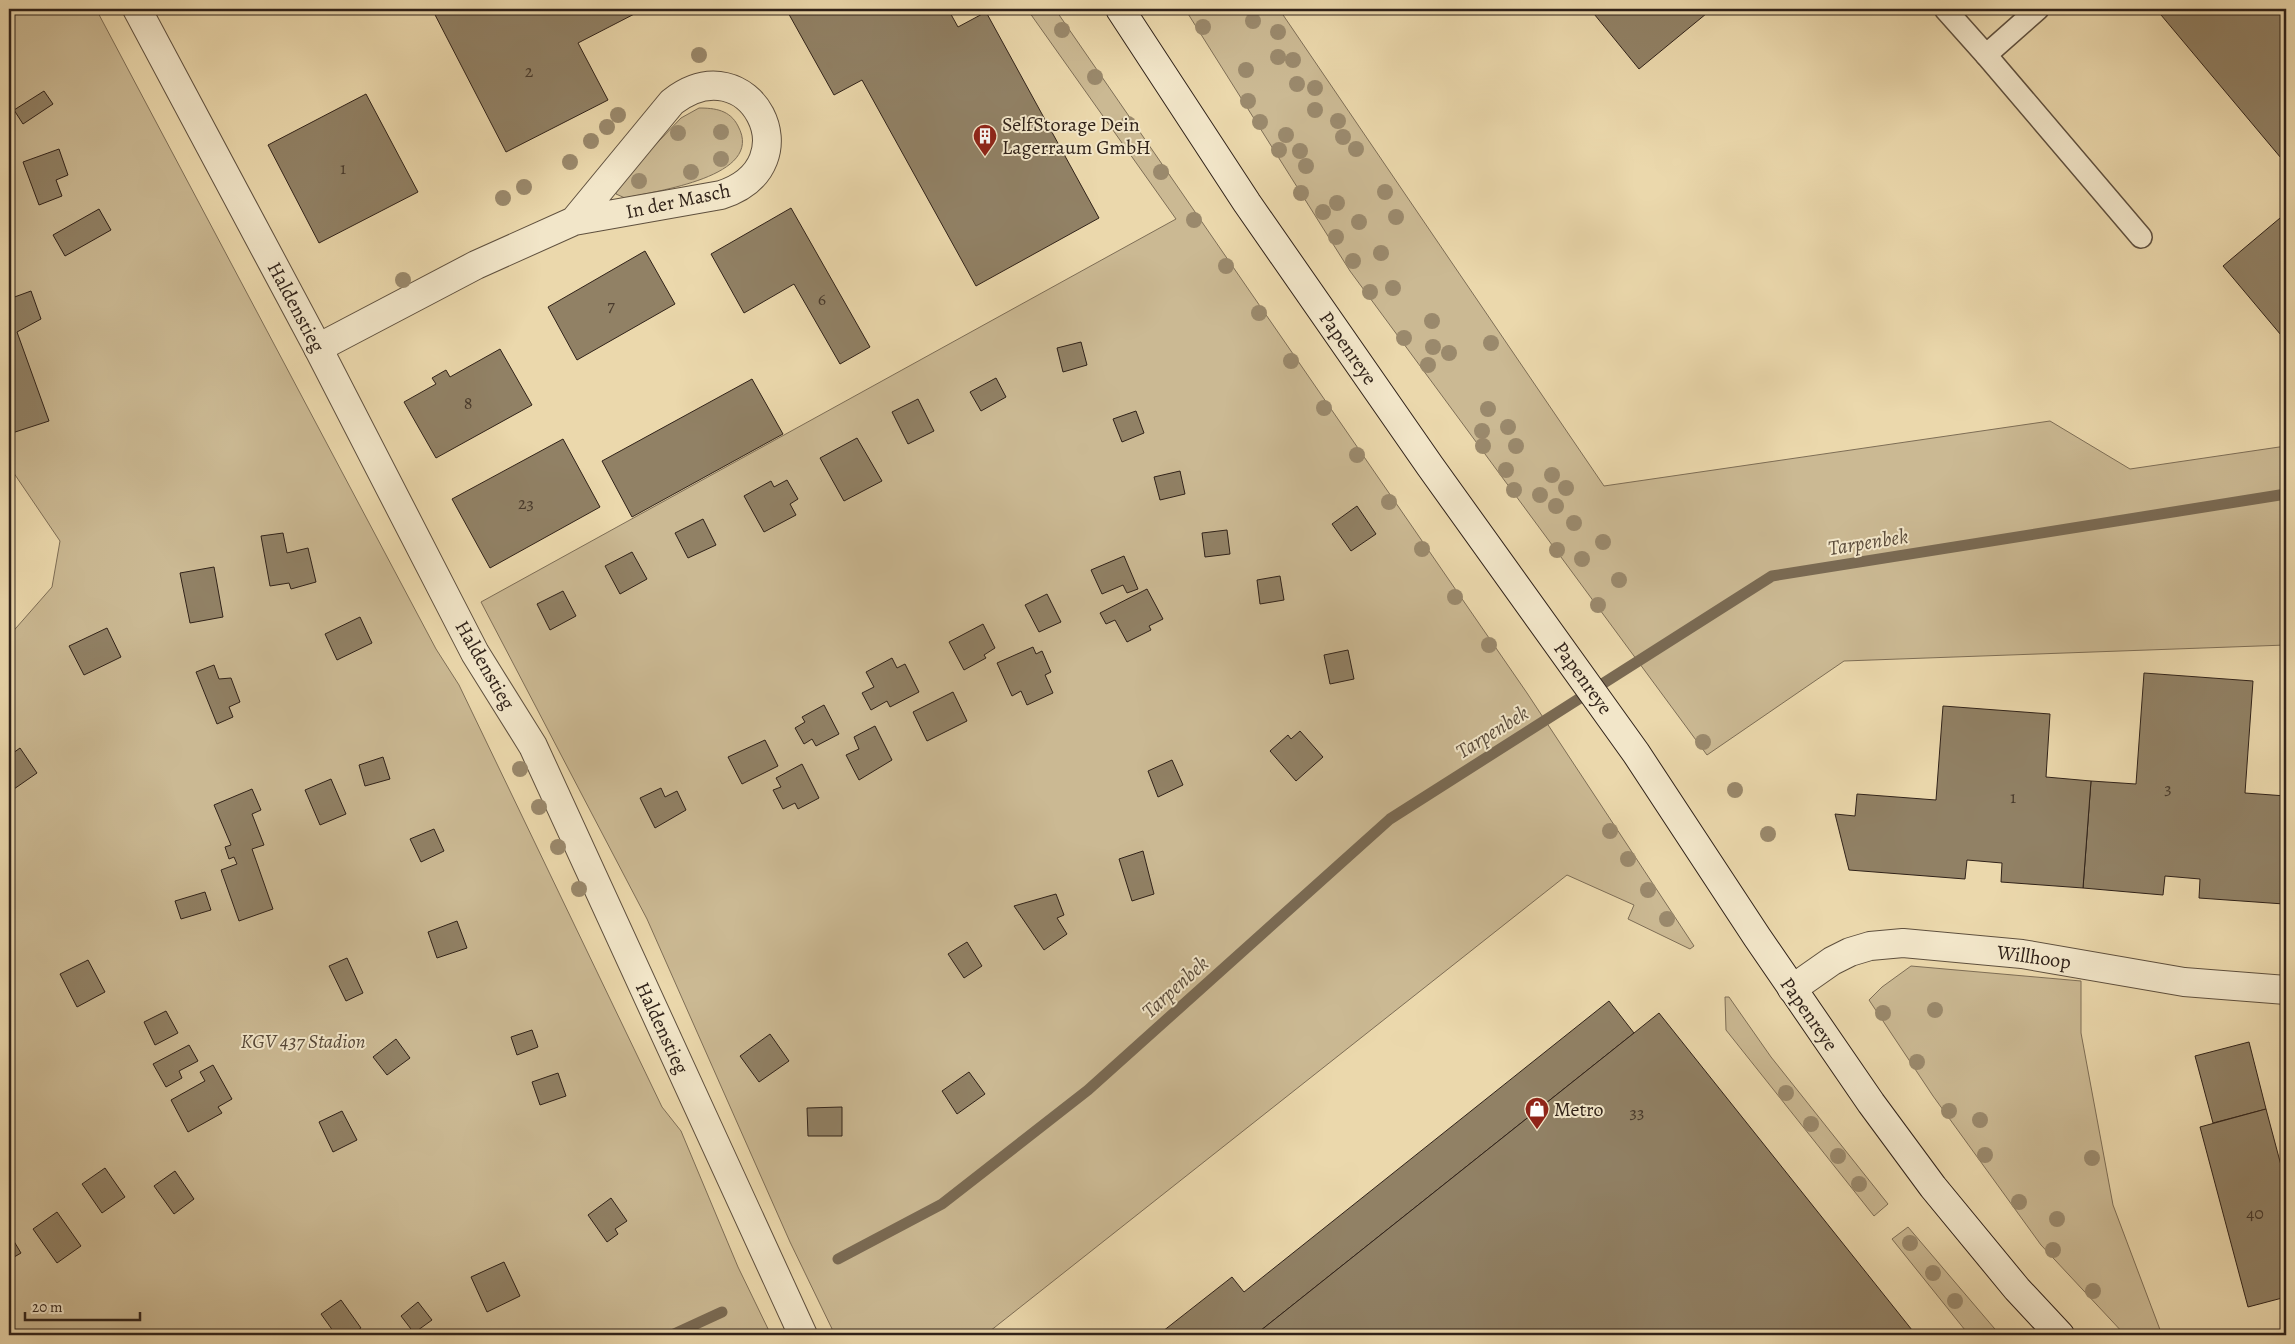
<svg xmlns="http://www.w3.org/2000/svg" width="2295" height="1344" font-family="Alegreya,serif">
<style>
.green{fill:#cbb993;stroke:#7e6e56}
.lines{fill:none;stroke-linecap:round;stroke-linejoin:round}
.stream{stroke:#7a6a53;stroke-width:11}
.building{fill:#918165;stroke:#302219}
.lane-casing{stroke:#5f503e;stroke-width:24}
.street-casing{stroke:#5f503e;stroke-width:30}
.secondary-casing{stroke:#302219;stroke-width:30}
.lane{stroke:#f2e6c9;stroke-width:21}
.street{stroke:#f2e6c9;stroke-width:28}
.secondary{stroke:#f2e6c9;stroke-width:28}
.tree{fill:#9a896c}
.labels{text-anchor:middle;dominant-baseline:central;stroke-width:4;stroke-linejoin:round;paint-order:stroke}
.number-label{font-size:18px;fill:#483a2c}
.poi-label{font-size:20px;fill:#302219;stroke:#f2e6c9;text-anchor:start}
.street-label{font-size:20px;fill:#302219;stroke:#f2e6c9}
.park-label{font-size:20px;font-style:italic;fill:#574838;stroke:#f2e6c9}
.water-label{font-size:21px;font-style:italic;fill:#5b4c3b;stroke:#f2e6c9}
</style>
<rect width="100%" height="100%" fill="#ebd8ac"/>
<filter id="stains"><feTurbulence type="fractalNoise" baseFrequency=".004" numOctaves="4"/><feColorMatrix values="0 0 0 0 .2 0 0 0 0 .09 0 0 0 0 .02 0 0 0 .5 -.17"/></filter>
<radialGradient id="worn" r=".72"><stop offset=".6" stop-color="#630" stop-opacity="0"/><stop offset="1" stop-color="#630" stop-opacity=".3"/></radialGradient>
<g class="green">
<polygon points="9,9 96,9 436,649 459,685 662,1107 681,1131 738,1267 771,1335 9,1335 9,636 52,587 60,541 9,466"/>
<polygon points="1027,9 1055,9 1527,693 1694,946 1690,949 1628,919 1634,905 1567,875 985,1335 835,1335 790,1242 647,919 481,602 1176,219"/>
<polygon points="1185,9 1279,9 1604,486 2050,421 2130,469 2286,446 2286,577 2283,574 2286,578 2286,645 1844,661 1707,755 1350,271"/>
<path d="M699,108C715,108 730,110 738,126C766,177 655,191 625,198L616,194V186L681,118Z"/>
<polygon points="1911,966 2081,981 2081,1033 2113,1205 2162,1335 2125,1335 2041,1245 1933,1096 1869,1000 1882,987"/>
<polygon points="1725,997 1729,997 1771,1057 1888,1204 1874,1216 1726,1030"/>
<polygon points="1908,1227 2000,1335 1969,1335 1892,1239"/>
</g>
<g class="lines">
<g class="stream">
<polyline points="838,1259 942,1204 1088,1090 1390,819 1772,576 2286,494"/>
<polyline points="672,1335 722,1312"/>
</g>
</g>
<g class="building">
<polygon points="432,9 644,9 578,43 608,100 506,152"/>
<polygon points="786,9 948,9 958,27 986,12 1099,218 976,286 862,80 834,95"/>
<polygon points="1590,9 1712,9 1639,69"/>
<polygon points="2156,9 2286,9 2286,164"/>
<polygon points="9,31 14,40 9,43"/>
<polygon points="44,91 53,104 23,124 14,110"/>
<polygon points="366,94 418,192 319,243 268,145"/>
<polygon points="59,149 68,175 56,180 62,196 39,205 23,162"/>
<polygon points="791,208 870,347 840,364 794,284 744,313 711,254"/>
<polygon points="99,209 111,230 65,256 53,235"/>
<polygon points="2286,213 2286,341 2223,266"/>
<polygon points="645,251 675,304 577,360 548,307"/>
<polygon points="31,291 41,319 17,332 49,421 9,434 9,299"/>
<polygon points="1081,342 1087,365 1063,372 1057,348"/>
<polygon points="500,349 532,405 436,458 404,402 436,384 432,378 446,370 450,377"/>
<polygon points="996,378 1006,397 981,411 970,392"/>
<polygon points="752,379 783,434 632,517 602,461"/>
<polygon points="918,399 934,431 908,444 892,412"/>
<polygon points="1136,411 1144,433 1122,442 1113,419"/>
<polygon points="857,438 882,481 844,501 820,458"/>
<polygon points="563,439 600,507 490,568 452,499"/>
<polygon points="1180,471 1185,494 1160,500 1154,477"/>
<polygon points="787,480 798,499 790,504 796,515 764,532 744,496 771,481 774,487"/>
<polygon points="1357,506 1376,534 1351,551 1332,524"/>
<polygon points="703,519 716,545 688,558 675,533"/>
<polygon points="1227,530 1230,554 1205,557 1202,533"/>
<polygon points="283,533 287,553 308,548 316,582 291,589 289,583 270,586 261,536"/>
<polygon points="632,552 647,579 620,594 605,566"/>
<polygon points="1124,556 1138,589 1127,593 1123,585 1102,594 1091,570"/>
<polygon points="214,567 223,617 190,623 180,573"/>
<polygon points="1280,576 1284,600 1260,604 1257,580"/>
<polygon points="1147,589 1163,619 1149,626 1151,630 1127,642 1115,620 1106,624 1100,613"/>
<polygon points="563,591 576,616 550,630 537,604"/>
<polygon points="1047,594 1061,622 1039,632 1025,605"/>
<polygon points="360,617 372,643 337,660 325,634"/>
<polygon points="983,624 995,648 984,655 986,658 964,670 949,642"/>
<polygon points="107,628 121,657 84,675 69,646"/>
<polygon points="1033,647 1036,654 1042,651 1051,672 1045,675 1053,693 1027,705 1021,691 1012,696 997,663"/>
<polygon points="1348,650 1354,679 1330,684 1324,655"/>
<polygon points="892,658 897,668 905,664 919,692 890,707 887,701 871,710 862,693 874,687 866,672"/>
<polygon points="214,665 219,679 231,678 240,702 229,707 233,717 217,724 196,672"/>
<polygon points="2144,673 2253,681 2245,793 2286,796 2286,869 2284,904 2199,898 2200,879 2165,876 2163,895 2083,888 2091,781 2136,784"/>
<polygon points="953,692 967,721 927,741 913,712"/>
<polygon points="824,705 839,734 816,746 812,739 804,744 795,728 805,722 802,717"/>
<polygon points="1943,706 2050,714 2046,777 2091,781 2083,888 2001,882 2002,863 1967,860 1965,879 1849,870 1835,814 1855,816 1857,794 1936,800"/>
<polygon points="875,726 892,760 859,780 846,755 859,749 854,737"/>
<polygon points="1300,731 1323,757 1296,781 1270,751 1288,735 1291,739"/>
<polygon points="765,740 778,766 742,784 728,757"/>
<polygon points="20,748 37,773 14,789 9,781 9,756"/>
<polygon points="383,757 390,779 365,786 359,765"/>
<polygon points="1172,760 1183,785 1158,797 1148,771"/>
<polygon points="802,764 819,798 798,809 795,803 783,809 773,790 781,787 776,778"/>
<polygon points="331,779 346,814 320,825 305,790"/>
<polygon points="661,788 665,797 677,791 686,810 655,828 640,798"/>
<polygon points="252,789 261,810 252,814 264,845 252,849 273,909 239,921 221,870 237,864 234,857 229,859 225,847 231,845 214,805"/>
<polygon points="434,829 444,851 421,862 410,839"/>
<polygon points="1143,851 1154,894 1132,901 1119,859"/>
<polygon points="2286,869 2286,904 2284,904"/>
<polygon points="205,892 211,910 181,919 175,901"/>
<polygon points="1056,894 1064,915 1057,918 1067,934 1044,950 1014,906"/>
<polygon points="457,921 467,948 437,958 428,932"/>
<polygon points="967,942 982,966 964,978 948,954"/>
<polygon points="347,958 363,993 346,1001 329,966"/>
<polygon points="88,960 105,992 77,1007 60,974"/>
<polygon points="1609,1001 1634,1033 1255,1335 1158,1335 1232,1277 1244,1292"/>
<polygon points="166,1011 178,1033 155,1045 144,1022"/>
<polygon points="1659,1013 1916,1335 1255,1335 1634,1033"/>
<polygon points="532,1030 538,1047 517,1055 511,1037"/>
<polygon points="770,1034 789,1061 759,1082 740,1056"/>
<polygon points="396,1039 410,1058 387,1075 373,1057"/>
<polygon points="2249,1042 2266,1109 2213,1123 2195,1056"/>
<polygon points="189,1045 198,1061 179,1071 182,1078 166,1087 153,1064"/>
<polygon points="213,1065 232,1099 218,1107 222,1113 188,1132 171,1100 205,1081 200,1072"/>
<polygon points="969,1072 985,1094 957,1114 942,1091"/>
<polygon points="558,1073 566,1096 540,1105 532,1082"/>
<polygon points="842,1107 842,1136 808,1136 807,1108"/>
<polygon points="2266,1109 2286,1184 2286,1242 2281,1244 2286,1261 2286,1297 2248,1307 2200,1127"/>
<polygon points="342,1111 357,1140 333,1152 319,1122"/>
<polygon points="105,1168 125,1197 102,1213 82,1184"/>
<polygon points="175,1171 194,1199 174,1214 154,1186"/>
<polygon points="611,1198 627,1221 615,1229 618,1234 607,1242 588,1215"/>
<polygon points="57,1212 81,1246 57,1263 33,1229"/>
<polygon points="9,1233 21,1253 9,1260"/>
<polygon points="504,1262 520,1296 487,1312 471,1277"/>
<polygon points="341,1300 361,1328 350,1335 336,1335 321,1314"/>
<polygon points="418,1302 432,1320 414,1333 401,1316"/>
</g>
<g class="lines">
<defs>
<g id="lane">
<polyline points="1945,9 1986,55 2038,9"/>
<polyline points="1986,55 2141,237"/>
</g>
<g id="street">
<polyline points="137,9 318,348 475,653 533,746 803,1335"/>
<path d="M318,348L476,265L574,221L721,195C814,165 749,42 672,102L574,221"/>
<polyline points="1792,989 1832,961 1850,952 1870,946 1903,943 2022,954 2184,982 2286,990"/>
</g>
<polyline id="secondary" points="1120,9 1247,203 1430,466 1636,753 1757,937 1871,1103 1933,1187 2017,1289 2060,1335"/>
</defs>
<use href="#lane" class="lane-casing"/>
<use href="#street" class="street-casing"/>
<use href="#secondary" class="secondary-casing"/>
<use href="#lane" class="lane"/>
<use href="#street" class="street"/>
<use href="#secondary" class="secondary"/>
</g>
<g class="tree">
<circle cx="1253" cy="21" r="8"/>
<circle cx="1203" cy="27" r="8"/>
<circle cx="1062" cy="30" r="8"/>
<circle cx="1278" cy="32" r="8"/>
<circle cx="699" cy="55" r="8"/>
<circle cx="1278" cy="57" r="8"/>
<circle cx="1293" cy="60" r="8"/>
<circle cx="1246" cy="70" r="8"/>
<circle cx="1095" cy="77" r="8"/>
<circle cx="1297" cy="84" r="8"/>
<circle cx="1315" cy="88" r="8"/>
<circle cx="1248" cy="101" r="8"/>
<circle cx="1315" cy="110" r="8"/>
<circle cx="618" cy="115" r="8"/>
<circle cx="1338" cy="121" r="8"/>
<circle cx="1260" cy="122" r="8"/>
<circle cx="1128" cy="124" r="8"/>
<circle cx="607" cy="127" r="8"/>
<circle cx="721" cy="132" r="8"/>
<circle cx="678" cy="133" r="8"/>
<circle cx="1286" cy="135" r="8"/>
<circle cx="1343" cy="137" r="8"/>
<circle cx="591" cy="141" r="8"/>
<circle cx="1356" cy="149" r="8"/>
<circle cx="1279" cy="150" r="8"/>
<circle cx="1300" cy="151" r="8"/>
<circle cx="721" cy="159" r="8"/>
<circle cx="570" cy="162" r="8"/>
<circle cx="1306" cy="166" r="8"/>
<circle cx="691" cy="172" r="8"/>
<circle cx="1161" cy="172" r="8"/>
<circle cx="639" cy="181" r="8"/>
<circle cx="524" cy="187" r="8"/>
<circle cx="1385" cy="192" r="8"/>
<circle cx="1301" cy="193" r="8"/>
<circle cx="503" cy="198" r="8"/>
<circle cx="1337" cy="203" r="8"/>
<circle cx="1323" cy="212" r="8"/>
<circle cx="1396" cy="217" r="8"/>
<circle cx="1194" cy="220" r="8"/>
<circle cx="1359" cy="222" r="8"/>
<circle cx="1336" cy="237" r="8"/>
<circle cx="1381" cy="253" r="8"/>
<circle cx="1353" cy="261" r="8"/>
<circle cx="1226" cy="266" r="8"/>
<circle cx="403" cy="280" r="8"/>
<circle cx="1393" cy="288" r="8"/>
<circle cx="1370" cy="292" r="8"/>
<circle cx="1259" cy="313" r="8"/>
<circle cx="1432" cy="321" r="8"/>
<circle cx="1404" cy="338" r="8"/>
<circle cx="1491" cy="343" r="8"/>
<circle cx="1433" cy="347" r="8"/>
<circle cx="1449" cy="353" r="8"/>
<circle cx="1291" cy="361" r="8"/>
<circle cx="1428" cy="365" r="8"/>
<circle cx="1324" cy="408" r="8"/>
<circle cx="1488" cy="409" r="8"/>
<circle cx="1508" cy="427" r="8"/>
<circle cx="1482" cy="431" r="8"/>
<circle cx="1483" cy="446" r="8"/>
<circle cx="1516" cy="446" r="8"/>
<circle cx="1357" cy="455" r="8"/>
<circle cx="1506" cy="470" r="8"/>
<circle cx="1552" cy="475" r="8"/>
<circle cx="1566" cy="488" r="8"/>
<circle cx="1514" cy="490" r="8"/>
<circle cx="1540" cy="495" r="8"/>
<circle cx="1389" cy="502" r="8"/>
<circle cx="1556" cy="506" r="8"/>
<circle cx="1574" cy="523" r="8"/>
<circle cx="1603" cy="542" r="8"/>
<circle cx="1422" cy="549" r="8"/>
<circle cx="1557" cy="550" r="8"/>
<circle cx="1582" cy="559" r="8"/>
<circle cx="1619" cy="580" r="8"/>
<circle cx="1455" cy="597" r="8"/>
<circle cx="1598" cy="605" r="8"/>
<circle cx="1489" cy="645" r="8"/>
<circle cx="1703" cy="742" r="8"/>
<circle cx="520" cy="769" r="8"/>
<circle cx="1735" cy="790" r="8"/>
<circle cx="539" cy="807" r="8"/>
<circle cx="1610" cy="831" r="8"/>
<circle cx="1768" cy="834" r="8"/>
<circle cx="558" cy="847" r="8"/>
<circle cx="1628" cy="859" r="8"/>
<circle cx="579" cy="889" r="8"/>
<circle cx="1648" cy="890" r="8"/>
<circle cx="1667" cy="919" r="8"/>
<circle cx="1935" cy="1010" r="8"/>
<circle cx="1883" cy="1013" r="8"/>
<circle cx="1917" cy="1062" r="8"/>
<circle cx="1786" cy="1093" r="8"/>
<circle cx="1949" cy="1111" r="8"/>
<circle cx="1980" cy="1120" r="8"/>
<circle cx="1811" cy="1124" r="8"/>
<circle cx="1985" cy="1155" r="8"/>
<circle cx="1838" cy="1156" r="8"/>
<circle cx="2092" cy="1158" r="8"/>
<circle cx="1859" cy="1184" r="8"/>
<circle cx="2019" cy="1202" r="8"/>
<circle cx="2057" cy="1219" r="8"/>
<circle cx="1910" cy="1243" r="8"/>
<circle cx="2053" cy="1250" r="8"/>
<circle cx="1933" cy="1273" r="8"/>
<circle cx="2093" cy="1291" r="8"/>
<circle cx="1955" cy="1301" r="8"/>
</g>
<defs>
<symbol id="building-pin" viewBox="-11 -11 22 30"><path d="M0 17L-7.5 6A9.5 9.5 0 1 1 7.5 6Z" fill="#8f2418" stroke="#f2e6c9"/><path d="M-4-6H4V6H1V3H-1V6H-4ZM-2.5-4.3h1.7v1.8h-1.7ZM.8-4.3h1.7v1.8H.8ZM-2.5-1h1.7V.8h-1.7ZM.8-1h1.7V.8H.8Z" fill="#fff"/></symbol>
<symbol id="shop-pin" viewBox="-11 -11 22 30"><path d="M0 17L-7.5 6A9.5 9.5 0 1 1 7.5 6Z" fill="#8f2418" stroke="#f2e6c9"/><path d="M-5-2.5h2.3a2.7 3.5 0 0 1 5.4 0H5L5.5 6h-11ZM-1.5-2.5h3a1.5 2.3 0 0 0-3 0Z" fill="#fff"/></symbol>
</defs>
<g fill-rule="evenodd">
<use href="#building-pin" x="971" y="122" width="28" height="38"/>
<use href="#shop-pin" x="1523" y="1095" width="28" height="38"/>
</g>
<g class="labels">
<g class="number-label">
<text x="529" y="71">2</text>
<text x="343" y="168">1</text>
<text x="822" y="299">6</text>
<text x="611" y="305">7</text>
<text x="468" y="403">8</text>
<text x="526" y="503">23</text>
<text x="2168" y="788">3</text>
<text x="2013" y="797">1</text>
<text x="1637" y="1112">33</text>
<text x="2255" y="1213">40</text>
</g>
<g class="poi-label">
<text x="1002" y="124">SelfStorage Dein<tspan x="1002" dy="23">Lagerraum GmbH</tspan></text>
<text x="1554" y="1109">Metro</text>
</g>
<g class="street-label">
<text transform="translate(678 201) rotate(-12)">In der Masch</text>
<text transform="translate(296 307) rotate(62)">Haldenstieg</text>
<text transform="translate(1348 348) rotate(55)">Papenreye</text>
<text transform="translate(485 665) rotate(60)">Haldenstieg</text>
<text transform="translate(1583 678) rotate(54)">Papenreye</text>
<text transform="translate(2034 957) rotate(8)">Willhoop</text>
<text transform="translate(1809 1014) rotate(55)">Papenreye</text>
<text transform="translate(662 1028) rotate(65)">Haldenstieg</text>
</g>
<g class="park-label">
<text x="303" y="1041">KGV 437 Stadion</text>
</g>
<g class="water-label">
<text transform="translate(1868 542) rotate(-9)">Tarpenbek</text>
<text transform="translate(1492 732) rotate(-32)">Tarpenbek</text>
<text transform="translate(1175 987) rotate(-42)">Tarpenbek</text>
</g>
</g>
<rect width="2295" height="1344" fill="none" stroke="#ebd8ac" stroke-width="30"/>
<rect x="10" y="10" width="2275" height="1324" fill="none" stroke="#302219" stroke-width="2.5"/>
<rect x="15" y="15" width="2265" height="1314" fill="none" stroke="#302219"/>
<path d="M25 1312v8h115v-8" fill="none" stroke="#302219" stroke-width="2.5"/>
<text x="32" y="1312" font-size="15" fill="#302219" stroke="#f2e6c9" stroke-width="4" paint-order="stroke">20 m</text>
<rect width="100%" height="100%" filter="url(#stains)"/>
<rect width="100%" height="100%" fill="url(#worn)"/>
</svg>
